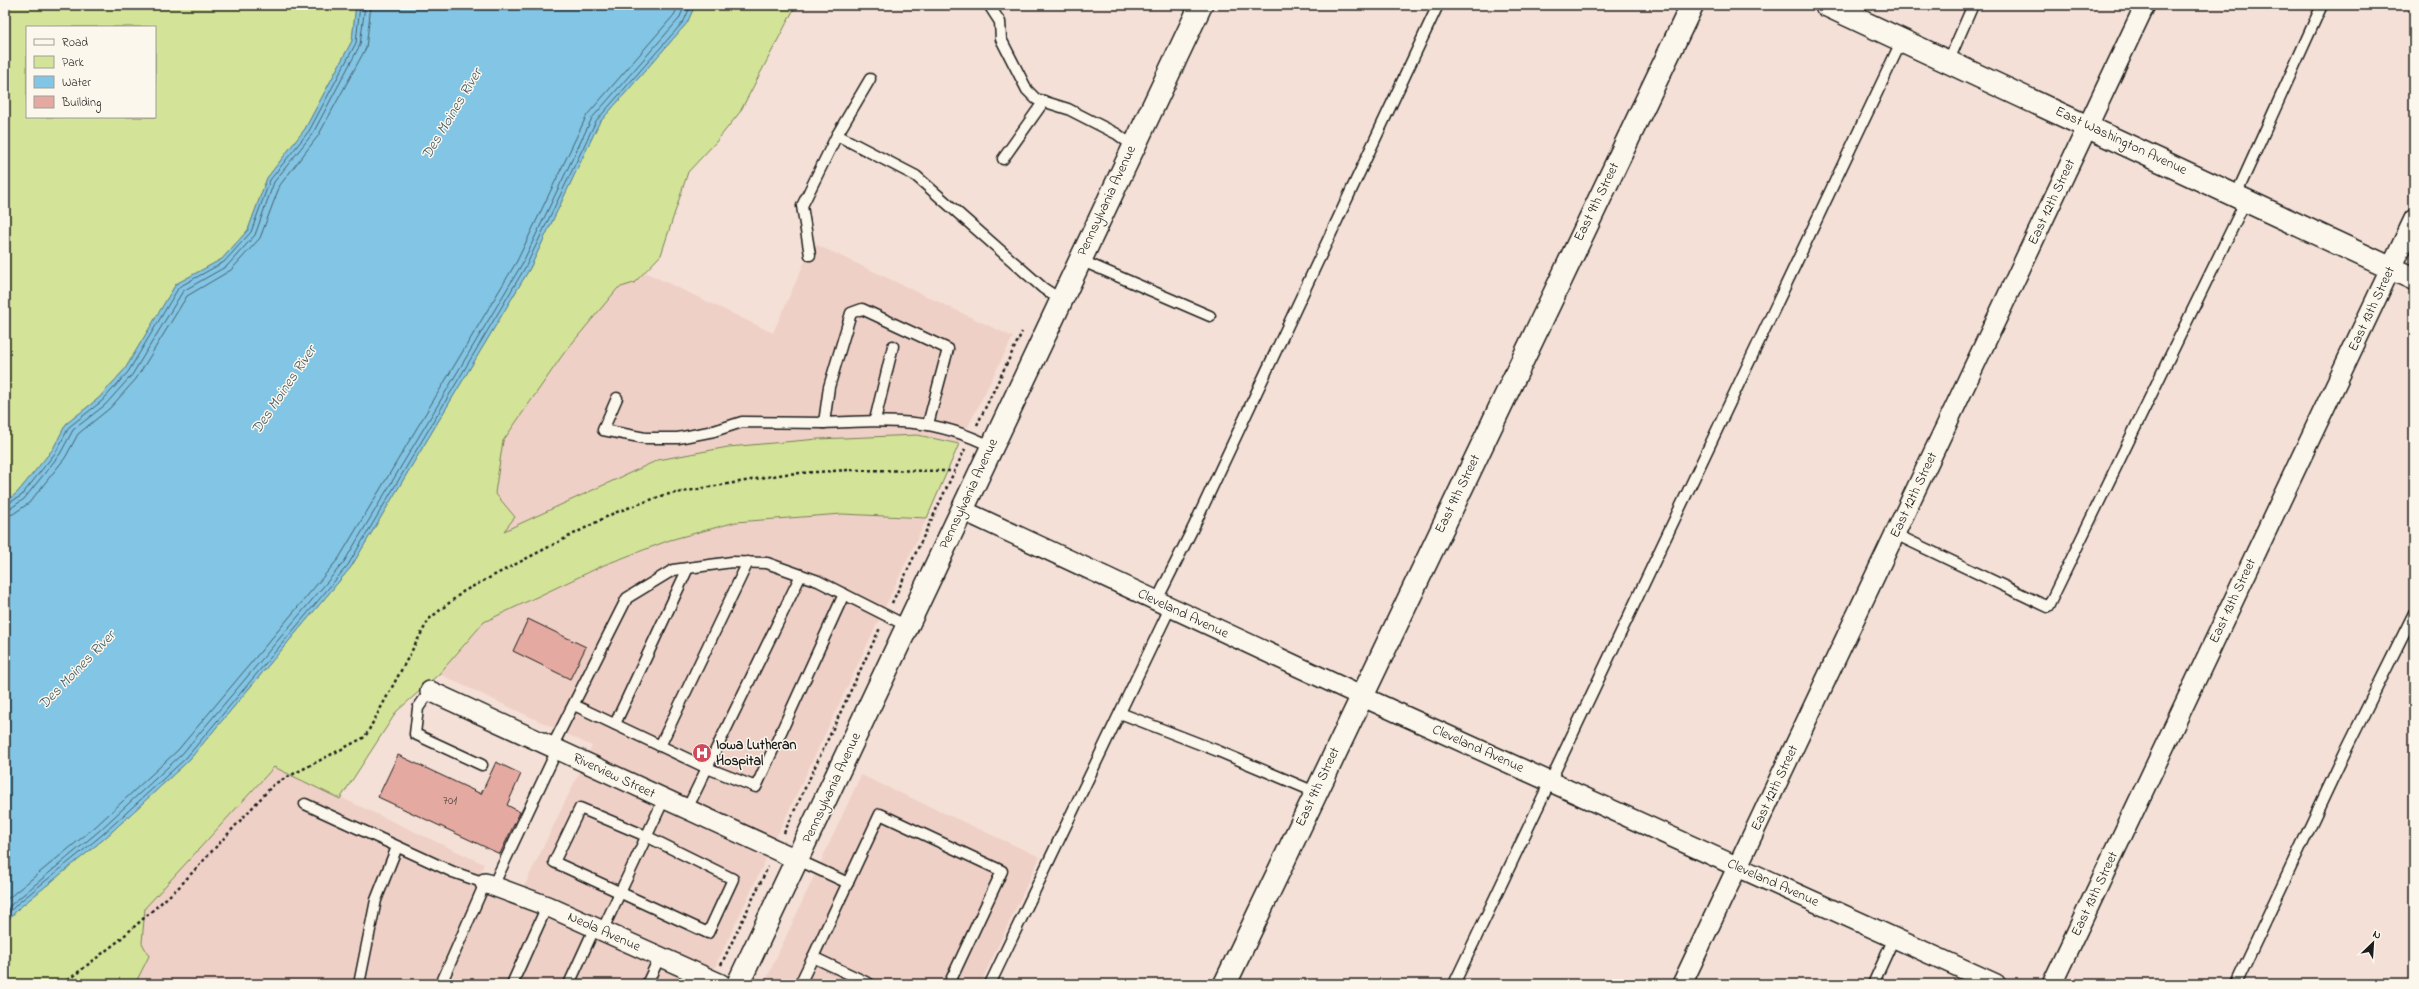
<svg xmlns="http://www.w3.org/2000/svg" width="2419" height="989" font-family="'Indie Flower',sans-serif">
<style>
.built{fill:#efd0c6}
.green{fill:#d3e397;stroke:#78805a;fill-rule:evenodd}
.water{fill:#83c5e4;stroke:#5a8194}
.lines{fill:none;stroke-linecap:round;stroke-linejoin:round}
.shore{stroke:#45606c;stroke-width:1}
.building{fill:#e4aaa1;stroke:#1c1c1c}
.lane-casing{stroke:#1c1c1c;stroke-width:13}
.street-casing{stroke:#1c1c1c;stroke-width:22}
.secondary-casing{stroke:#1c1c1c;stroke-width:25}
.path{stroke:#1c1c1c;stroke-width:2.5;stroke-dasharray:3 3;stroke-linecap:butt}
.lane{stroke:#fbf7ec;stroke-width:10}
.street{stroke:#fbf7ec;stroke-width:19}
.secondary{stroke:#fbf7ec;stroke-width:22}
.labels{text-anchor:middle;dominant-baseline:central;stroke-width:3;stroke-linejoin:round;paint-order:stroke}
.number-label{font-size:12px;fill:#4e403d}
.street-label{font-size:14px;fill:#1c1c1c;stroke:#fbf7ec}
.poi-label{font-size:14px;font-weight:bold;fill:#1c1c1c;stroke:#fbf7ec;text-anchor:start}
.water-label{font-size:15px;font-style:italic;fill:#405762;stroke:#fbf7ec}
</style>
<rect width="100%" height="100%" fill="#f4e0d6"/>
<filter id="ink" filterUnits="userSpaceOnUse"><feTurbulence type="fractalNoise" baseFrequency=".025" numOctaves="2"/><feDisplacementMap in="SourceGraphic" scale="8" xChannelSelector="R" yChannelSelector="G"/><feConvolveMatrix kernelMatrix="1 2 1 2 8 2 1 2 1" color-interpolation-filters="sRGB"/></filter>
<g filter="url(#ink)">
<g class="built">
<polygon points="550,227 773,333 813,243 1013,337 959,444 918,435 658,460 578,497 228,745 484,864 475,886 516,903 592,746 439,674 484,622 604,565 670,540 736,522 842,514 927,518 707,984 5,984 5,923 189,760 260,677 530,268"/>
<polygon points="861,775 1040,857 980,984 764,984"/>
</g>
<g class="green">
<path d="M5,5H356L352,41L305,129L267,178L248,230L222,259L176,284L125,369L99,398L66,424L53,449L17,493L5,502ZM27,27H155V117H27Z"/>
<polygon points="695,5 796,5 740,112 716,142 688,172 661,255 634,283 618,288 564,353 503,441 495,493 515,517 504,531 658,460 728,447 818,439 918,435 959,444 927,518 842,514 736,522 670,540 604,565 484,622 439,674 397,711 340,799 274,767 145,908 142,943 149,956 135,984 5,984 5,923 19,908 105,838 189,760 351,567 530,268 599,123 687,23"/>
</g>
<polygon class="water" points="356,5 695,5 687,23 599,123 530,268 351,567 189,760 105,838 19,908 5,923 5,502 17,493 53,449 66,424 99,398 125,369 176,284 222,259 248,230 267,178 305,129 352,41"/>
<g class="lines">
<g class="shore">
<polyline points="5,505 21,496 56,452 69,427 102,401 128,372 179,287 224,262 251,232 270,180 309,131 356,43 360,5"/>
<polyline points="5,510 11,508 24,499 60,454 73,430 105,405 132,375 183,291 227,266 255,235 274,182 313,133 360,45 365,5"/>
<polyline points="5,516 13,514 29,503 65,458 78,434 110,408 136,379 187,296 231,270 260,238 280,185 318,136 366,48 371,5"/>
<polyline points="5,901 95,827 178,750 339,558 517,261 587,115 674,15 679,5"/>
<polyline points="5,910 99,831 182,754 344,562 522,264 592,118 679,19 685,5"/>
<polyline points="5,917 17,904 102,835 186,758 348,565 526,266 596,121 684,21 691,5"/>
</g>
</g>
<g class="building">
<polygon points="528,619 586,647 570,679 513,651"/>
<polygon points="398,755 481,794 496,762 521,774 507,805 520,812 500,854 378,797"/>
</g>
<g class="lines">
<defs>
<g id="lane">
<polyline points="989,5 1000,22 1001,39 1027,90 1036,99 1068,109 1117,134 1133,146"/>
<polyline points="1855,18 1862,5"/>
<polyline points="1949,60 1973,5"/>
<polyline points="837,135 870,79"/>
<polyline points="1003,159 1044,101"/>
<polyline points="2236,195 2322,5"/>
<polyline points="810,255 802,206 837,135 916,176 1043,288 1061,300"/>
<polyline points="1080,260 1210,316"/>
<polyline points="617,398 603,430 645,438 678,438 714,431 742,422 824,423"/>
<polyline points="875,420 893,346"/>
<path d="M928,424L948,349L862,309L851,313L829,387L824,423C887,420 934,417 992,447"/>
<polyline points="1895,534 2048,607 2246,200"/>
<polyline points="1156,602 1193,528 1438,5"/>
<polyline points="430,691 418,708 415,734 482,765"/>
<polyline points="574,705 707,768 756,787 844,594"/>
<polyline points="1120,713 1218,751 1315,792"/>
<polyline points="615,724 688,568"/>
<polyline points="660,746 748,562"/>
<polyline points="552,747 627,598 673,570 732,562 767,563 818,581 907,626"/>
<polyline points="305,804 453,872 485,883 441,984"/>
<polygon points="580,808 646,836 733,879 708,933 554,862"/>
<polyline points="687,809 801,575"/>
<polyline points="798,860 848,883"/>
<polyline points="493,886 557,750"/>
<polyline points="602,931 664,799"/>
<polyline points="359,984 376,900 397,847"/>
<polyline points="512,984 547,906"/>
<polyline points="569,984 595,927"/>
<polyline points="647,984 660,956"/>
<polyline points="800,984 813,957"/>
<polyline points="870,984 813,957 880,814 1002,871 949,984"/>
<polyline points="990,984 1170,608"/>
<polyline points="1454,984 1902,40"/>
<polyline points="1873,984 1894,938"/>
<polyline points="2236,984 2347,748 2414,613"/>
</g>
<g id="street">
<polyline points="962,510 1361,696 1996,984"/>
<polyline points="430,691 798,860"/>
<polyline points="485,883 547,906 721,984"/>
<polyline points="1682,984 2145,5"/>
<polyline points="2052,984 2414,219"/>
</g>
<g id="secondary">
<polyline points="1826,5 2414,279"/>
<polyline points="738,984 1201,5"/>
<polyline points="1225,984 1692,5"/>
</g>
</defs>
<use href="#lane" class="lane-casing"/>
<use href="#street" class="street-casing"/>
<use href="#secondary" class="secondary-casing"/>
<g class="path">
<polyline points="977,425 1022,332"/>
<polyline points="892,603 965,449"/>
<polyline points="784,833 880,628"/>
<polyline points="721,965 768,867"/>
<polyline points="63,984 117,942 179,887 274,784 365,737 429,619 464,591 614,513 664,495 785,474 848,470 954,471"/>
</g>
<use href="#lane" class="lane"/>
<use href="#street" class="street"/>
<use href="#secondary" class="secondary"/>
</g>
</g>
<defs>
<symbol id="hospital-disc" viewBox="-11 -11 22 22"><circle r="9.5" fill="#d1495b" stroke="#fbf7ec"/><path d="M-5-5h3v3.5h4V-5h3V5h-3V1.5h-4V5h-3Z" fill="#fff"/></symbol>
</defs>
<g fill-rule="evenodd">
<use href="#hospital-disc" x="691" y="742" width="22" height="22"/>
</g>
<g class="labels">
<g class="number-label">
<text x="450" y="801">701</text>
</g>
<g class="street-label">
<text transform="translate(2121 141) rotate(25)">East Washington Avenue</text>
<text transform="translate(1107 201) rotate(-65)">Pennsylvania Avenue</text>
<text transform="translate(1597 202) rotate(-64)">East 9th Street</text>
<text transform="translate(2052 202) rotate(-65)">East 12th Street</text>
<text transform="translate(2372 309) rotate(-65)">East 13th Street</text>
<text transform="translate(969 494) rotate(-65)">Pennsylvania Avenue</text>
<text transform="translate(1458 494) rotate(-64)">East 9th Street</text>
<text transform="translate(1914 495) rotate(-65)">East 12th Street</text>
<text transform="translate(2233 601) rotate(-65)">East 13th Street</text>
<text transform="translate(1183 614) rotate(25)">Cleveland Avenue</text>
<text transform="translate(1478 749) rotate(24)">Cleveland Avenue</text>
<text transform="translate(614 776) rotate(25)">Riverview Street</text>
<text transform="translate(1318 787) rotate(-65)">East 9th Street</text>
<text transform="translate(832 788) rotate(-65)">Pennsylvania Avenue</text>
<text transform="translate(1775 788) rotate(-65)">East 12th Street</text>
<text transform="translate(1773 883) rotate(24)">Cleveland Avenue</text>
<text transform="translate(2095 894) rotate(-65)">East 13th Street</text>
<text transform="translate(604 932) rotate(24)">Neola Avenue</text>
</g>
<g class="poi-label">
<text x="716" y="745">Iowa Lutheran<tspan x="716" dy="16">Hospital</tspan></text>
</g>
<g class="water-label">
<text transform="translate(452 114) rotate(-59)">Des Moines River</text>
<text transform="translate(284 390) rotate(-56)">Des Moines River</text>
<text transform="translate(77 670) rotate(-46)">Des Moines River</text>
</g>
</g>
<rect width="2419" height="989" fill="none" stroke="#fbf7ec" stroke-width="20"/>
<rect x="10" y="10" width="2399" height="969" fill="none" stroke="#1c1c1c" stroke-width="1.5" filter="url(#ink)"/>
<rect x="26" y="26" width="130" height="92" fill="#fbf7ec" stroke="#a29f99"/>
<rect x="34" y="39" width="20" height="6" fill="#fbf7ec" stroke="#a29f99"/>
<text x="62" y="46" font-size="12" fill="#1c1c1c">Road</text>
<rect x="34" y="56" width="20" height="12" fill="#d3e397" stroke="#a29f99"/>
<text x="62" y="66" font-size="12" fill="#1c1c1c">Park</text>
<rect x="34" y="76" width="20" height="12" fill="#83c5e4" stroke="#a29f99"/>
<text x="62" y="86" font-size="12" fill="#1c1c1c">Water</text>
<rect x="34" y="96" width="20" height="12" fill="#e4aaa1" stroke="#a29f99"/>
<text x="62" y="106" font-size="12" fill="#1c1c1c">Building</text>
<g transform="translate(2373 943) rotate(25)" stroke="#fbf7ec" stroke-width="3" paint-order="stroke">
<path d="M0-3L7 15L0 10L-7 15Z" fill="#1c1c1c"/>
<text y="-6" font-size="11" font-weight="bold" text-anchor="middle" fill="#1c1c1c">N</text>
</g>
</svg>
